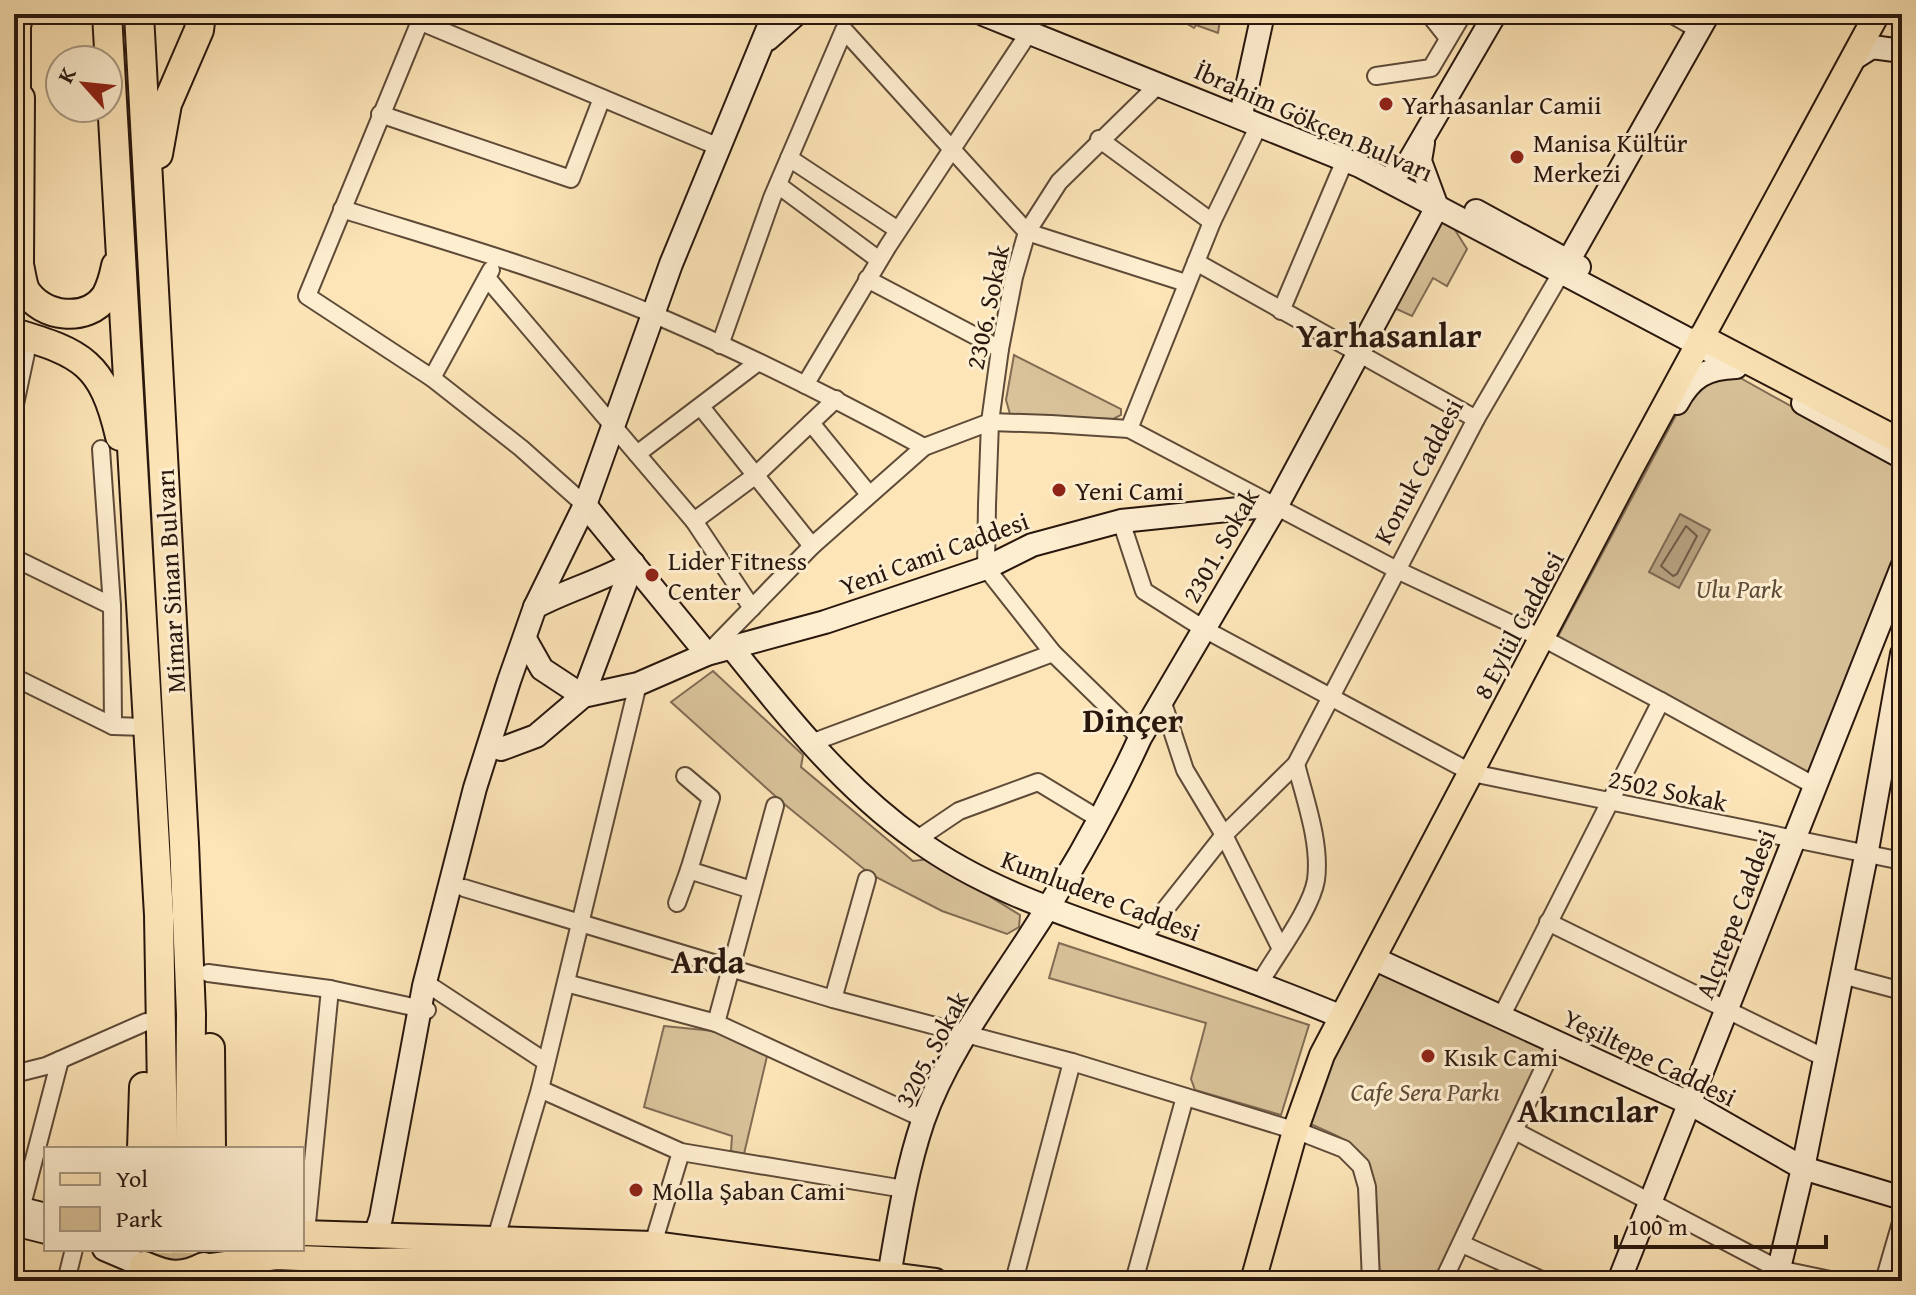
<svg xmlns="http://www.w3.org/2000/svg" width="1916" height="1295" font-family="'Gentium Book Plus',serif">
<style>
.green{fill:#d9c29a;stroke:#816c54;stroke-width:2}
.water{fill:#b59f7e;stroke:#7d6951;stroke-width:2}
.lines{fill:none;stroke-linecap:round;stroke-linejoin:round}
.shore{stroke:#6f5b46;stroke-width:2}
.highway-tunnel{stroke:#d3bc95;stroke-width:28;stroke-dasharray:28 14;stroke-linecap:butt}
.street-casing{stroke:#5e4a38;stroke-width:20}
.secondary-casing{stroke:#29170e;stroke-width:26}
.primary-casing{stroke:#29170e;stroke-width:28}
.highway-casing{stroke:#29170e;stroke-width:32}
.street{stroke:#feeed0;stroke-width:16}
.secondary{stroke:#feeed0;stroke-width:22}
.primary{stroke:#fde5b7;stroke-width:24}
.highway{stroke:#fde5b7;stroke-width:28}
.poi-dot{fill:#8f2418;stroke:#feeed0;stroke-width:3}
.labels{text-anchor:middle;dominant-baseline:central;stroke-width:6;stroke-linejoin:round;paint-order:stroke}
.poi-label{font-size:26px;fill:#29170e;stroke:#feeed0;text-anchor:start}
.street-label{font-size:26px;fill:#29170e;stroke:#feeed0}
.park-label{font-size:26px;font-style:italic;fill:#5e4a38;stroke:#feeed0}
.district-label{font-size:34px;font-weight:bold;fill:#29170e;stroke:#feeed0}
</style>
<rect width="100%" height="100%" fill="#fde5b7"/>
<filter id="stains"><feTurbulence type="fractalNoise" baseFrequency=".0025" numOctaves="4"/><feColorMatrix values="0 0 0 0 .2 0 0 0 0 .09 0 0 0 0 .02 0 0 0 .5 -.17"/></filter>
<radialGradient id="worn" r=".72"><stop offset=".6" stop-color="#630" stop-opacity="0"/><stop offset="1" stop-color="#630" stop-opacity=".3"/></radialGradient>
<g class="green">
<polygon points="1171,14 1221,14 1218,33 1196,25 1194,28"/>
<polygon points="1441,218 1450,222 1467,249 1447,286 1433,278 1412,316 1392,307"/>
<polygon points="1014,355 1121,409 1121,415 1113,419 1010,414 1006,400"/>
<polygon points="1735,375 1902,468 1902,541 1815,786 1555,642 1690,389 1704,381"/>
<polygon points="713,671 803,755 801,767 913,861 929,859 1020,915 1019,927 1007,934 942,911 870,874 783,803 671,702"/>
<polygon points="1059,943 1309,1025 1281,1115 1195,1090 1191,1079 1206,1023 1049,978"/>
<path d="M1379,972L1544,1048L1434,1281H1380C1377,1248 1382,1179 1361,1154C1348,1138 1326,1131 1308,1123L1328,1062Z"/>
<polygon points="664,1026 714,1031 768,1052 744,1154 731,1151 732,1136 644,1107"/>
</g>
<polygon class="water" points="1680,514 1710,530 1679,588 1649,572"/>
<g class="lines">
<polygon class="shore" points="1686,526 1697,536 1677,574 1673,576 1661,566"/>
<g class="highway-tunnel">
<polyline points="160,1281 161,1249"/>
<polyline points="185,1281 186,1249"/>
</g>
<defs>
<g id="street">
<polyline points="423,14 307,296 432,378 521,448 585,505"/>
<polyline points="1429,14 1448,38"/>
<polyline points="1671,14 1699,30"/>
<polyline points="1035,19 1037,14"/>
<polyline points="419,21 719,147"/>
<polyline points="1376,76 1431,68 1463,14"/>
<polyline points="380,114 571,179 602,98"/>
<polyline points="1099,139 1212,222"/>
<polyline points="789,158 898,230"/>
<polyline points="778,185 879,260"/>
<path d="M342,209C447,242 554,272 655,315C746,354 836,399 924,447"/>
<polyline points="1027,232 1186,283"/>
<polyline points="1196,262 1476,419"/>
<polyline points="487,278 694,521 752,608"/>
<polyline points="867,279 1000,349"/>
<polyline points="1281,311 1345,160"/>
<polyline points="720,345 772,198 844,30 1027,232"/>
<polyline points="432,378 491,270"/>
<polyline points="805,385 888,246 1030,31"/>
<polyline points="701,407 812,546"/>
<polyline points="14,409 27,348"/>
<polyline points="811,423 868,493"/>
<polyline points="1129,429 1212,222 1259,125"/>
<polyline points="101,449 112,606 113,726"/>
<polyline points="637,454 757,363"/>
<polyline points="694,521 756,475 836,399"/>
<polyline points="1121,521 1144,591 1204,629 1472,773 1902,861"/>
<polyline points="14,558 112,606"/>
<polyline points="709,652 812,546 924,447 990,422 1051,424 1129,429 1397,570 1552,643 1661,701 1501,1017"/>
<polyline points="14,677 113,726 145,727"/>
<polyline points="1162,700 1185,770 1224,835 1280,947"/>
<polyline points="1661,701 1815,786"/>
<polyline points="1140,738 1053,653 986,568 987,505 990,422 1000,349 1014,277 1027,232 1059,182 1159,84"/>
<polyline points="808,744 1053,653"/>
<polyline points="685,776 711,798 689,870 752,890"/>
<polyline points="916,840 959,811 1038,782 1099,819"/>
<polyline points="464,888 833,999 1072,1062 1303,1133 1344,1149 1361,1166 1367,1187 1371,1281"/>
<polyline points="677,903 689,870"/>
<polyline points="1548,922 1823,1057"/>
<polyline points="1140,941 1224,835 1296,764 1476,419 1560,275"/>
<polyline points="208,973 330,989 427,1010"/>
<polyline points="1842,975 1902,991"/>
<polyline points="566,983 716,1023 924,1119"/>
<path d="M1260,983C1275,956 1311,910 1316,880C1321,843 1305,800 1296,764"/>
<polyline points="424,986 432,987 546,1062"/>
<polyline points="833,999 867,879"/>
<polyline points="716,1023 775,806"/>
<polyline points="14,1074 46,1066 146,1022"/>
<polyline points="540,1089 681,1152 904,1189"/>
<polyline points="1515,1131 1778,1269 1835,1281"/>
<polyline points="21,1209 60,1060"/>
<polyline points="306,1233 330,989"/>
<polyline points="496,1238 540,1089 638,684"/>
<polyline points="653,1244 681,1152"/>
<polyline points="1462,1244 1544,1281"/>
<polyline points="372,1261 372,1281"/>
<polyline points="66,1281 74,1249"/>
<polyline points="390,1281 393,1261"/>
<polyline points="1014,1281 1072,1062"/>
<polyline points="1134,1281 1185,1097"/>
<polyline points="1443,1281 1556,1042"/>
<polyline points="1884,1281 1902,1219"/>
</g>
<g id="secondary">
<polyline points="983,14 1360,166 1714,353"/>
<polyline points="768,39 796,14"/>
<polyline points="1853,59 1872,47 1902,51"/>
<polyline points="1242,110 1263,14"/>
<polyline points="1423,143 1420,161 1437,207"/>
<polyline points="1396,172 1407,165 1495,14"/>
<polyline points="1476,211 1579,267"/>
<polyline points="1561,274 1708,14"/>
<path d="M1677,403C1691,377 1706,368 1736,367"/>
<polyline points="1803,403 1902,457"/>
<polyline points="585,505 707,654"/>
<path d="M535,607C567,590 601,581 633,563"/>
<polyline points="525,639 542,669 583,696"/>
<path d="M732,648C788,718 844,788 917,840C983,888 1061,913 1137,940C1206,964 1275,989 1342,1017"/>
<polyline points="583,696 633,563"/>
<polyline points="501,749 536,736 583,696 638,684 707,654 825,622 986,568 1032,545 1121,521 1277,505"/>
<polyline points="1375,959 1691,1104 1803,1168 1902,1198"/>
<polyline points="14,1207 46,1215"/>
<polyline points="14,1224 46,1232"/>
<polyline points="375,1235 381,1218 424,986 475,788 509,681 535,607 585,505 671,264 774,14"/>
<polyline points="104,1249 144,1266"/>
<path d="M889,1276C898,1224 906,1171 923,1121C945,1058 987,1001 1023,946C1067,880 1107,810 1140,738L1277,505L1437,207"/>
<polyline points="1619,1281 1902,567"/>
<polyline points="1776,1281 1803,1168 1866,856 1902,654"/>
</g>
<g id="primary">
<polyline points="18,115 18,26 21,14"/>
<polyline points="1701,337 1902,442"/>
<polyline points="302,1233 653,1244 935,1281"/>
<polyline points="204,1267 276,1257 372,1261 503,1258 651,1263 775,1281"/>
<polyline points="1253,1281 1295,1131 1322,1055 1631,468 1877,14"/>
</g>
<g id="highway">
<polyline points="107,14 159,915 163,1149"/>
<polyline points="139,14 184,843 191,1014 190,1149"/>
<path d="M20,98L19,265C21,273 22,283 25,290C42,318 87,323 106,296C111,287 114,276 116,266"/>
<polyline points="158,154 167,104 199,30 201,14"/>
<path d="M14,333C82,353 103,363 120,436"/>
<polyline points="210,1048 211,1149"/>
<polyline points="142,1149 144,1087"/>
<path d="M144,1266C167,1276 181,1279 204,1267"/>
</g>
</defs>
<use href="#street" class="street-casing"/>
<use href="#secondary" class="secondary-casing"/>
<use href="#primary" class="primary-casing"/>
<use href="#highway" class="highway-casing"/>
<use href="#street" class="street"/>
<use href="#secondary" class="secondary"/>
<use href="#primary" class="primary"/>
<use href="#highway" class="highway"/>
</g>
<g class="poi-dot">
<circle cx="1386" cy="104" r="8"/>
<circle cx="1517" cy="157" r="8"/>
<circle cx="1059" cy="490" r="8"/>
<circle cx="652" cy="575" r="8"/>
<circle cx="1428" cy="1056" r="8"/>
<circle cx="636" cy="1190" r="8"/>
</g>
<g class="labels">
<g class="poi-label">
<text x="1402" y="104">Yarhasanlar Camii</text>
<text x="1533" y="142">Manisa Kültür<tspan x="1533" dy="30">Merkezi</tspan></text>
<text x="1075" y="490">Yeni Cami</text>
<text x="668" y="560">Lider Fitness<tspan x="668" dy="30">Center</tspan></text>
<text x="1444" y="1056">Kısık Cami</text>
<text x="652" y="1190">Molla Şaban Cami</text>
</g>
<g class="street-label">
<text transform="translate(1314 121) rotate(24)">İbrahim Gökçen Bulvarı</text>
<text transform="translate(987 307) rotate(-78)">2306. Sokak</text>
<text transform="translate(1418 471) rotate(-62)">Konuk Caddesi</text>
<text transform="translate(1220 545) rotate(-60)">2301. Sokak</text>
<text transform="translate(934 553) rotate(-20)">Yeni Cami Caddesi</text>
<text transform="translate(170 581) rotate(-93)">Mimar Sinan Bulvarı</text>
<text transform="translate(1518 625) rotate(-62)">8 Eylül Caddesi</text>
<text transform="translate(1668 790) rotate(12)">2502 Sokak</text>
<text transform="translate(1101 895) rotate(21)">Kumludere Caddesi</text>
<text transform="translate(1735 914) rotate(-69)">Alçıtepe Caddesi</text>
<text transform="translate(931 1049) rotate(-62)">3205. Sokak</text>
<text transform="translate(1650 1057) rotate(26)">Yeşiltepe Caddesi</text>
</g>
<g class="park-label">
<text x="1739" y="588">Ulu Park</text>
<text x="1425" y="1091">Cafe Sera Parkı</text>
</g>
<g class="district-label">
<text x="1389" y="334">Yarhasanlar</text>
<text x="1133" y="719">Dinçer</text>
<text x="708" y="960">Arda</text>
<text x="1588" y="1109">Akıncılar</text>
</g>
</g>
<rect width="1916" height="1295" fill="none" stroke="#fde5b7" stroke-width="48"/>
<rect x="16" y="16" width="1884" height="1263" fill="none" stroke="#29170e" stroke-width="4"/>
<rect x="24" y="24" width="1868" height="1247" fill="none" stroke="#29170e" stroke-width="2"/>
<rect x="44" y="1147" width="260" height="104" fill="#feeed0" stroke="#a99882" stroke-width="2"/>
<rect x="60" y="1173" width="40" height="12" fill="#fde5b7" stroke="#a99882" stroke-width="2"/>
<text x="116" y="1187" font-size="24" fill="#29170e">Yol</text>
<rect x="60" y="1207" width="40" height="24" fill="#d9c29a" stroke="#a99882" stroke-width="2"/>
<text x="116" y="1227" font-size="24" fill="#29170e">Park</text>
<g transform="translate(84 84) rotate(297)"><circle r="38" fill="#feeed0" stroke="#a99882" stroke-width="2"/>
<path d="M0-6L14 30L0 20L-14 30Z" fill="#8f2418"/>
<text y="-12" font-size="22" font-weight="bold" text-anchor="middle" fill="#29170e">K</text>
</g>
<path d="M1616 1235v12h210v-12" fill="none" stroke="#29170e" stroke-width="4"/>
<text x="1628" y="1235" font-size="24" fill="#29170e" stroke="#feeed0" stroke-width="6" paint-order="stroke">100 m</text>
<rect width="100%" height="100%" filter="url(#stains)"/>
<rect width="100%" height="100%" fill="url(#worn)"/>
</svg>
